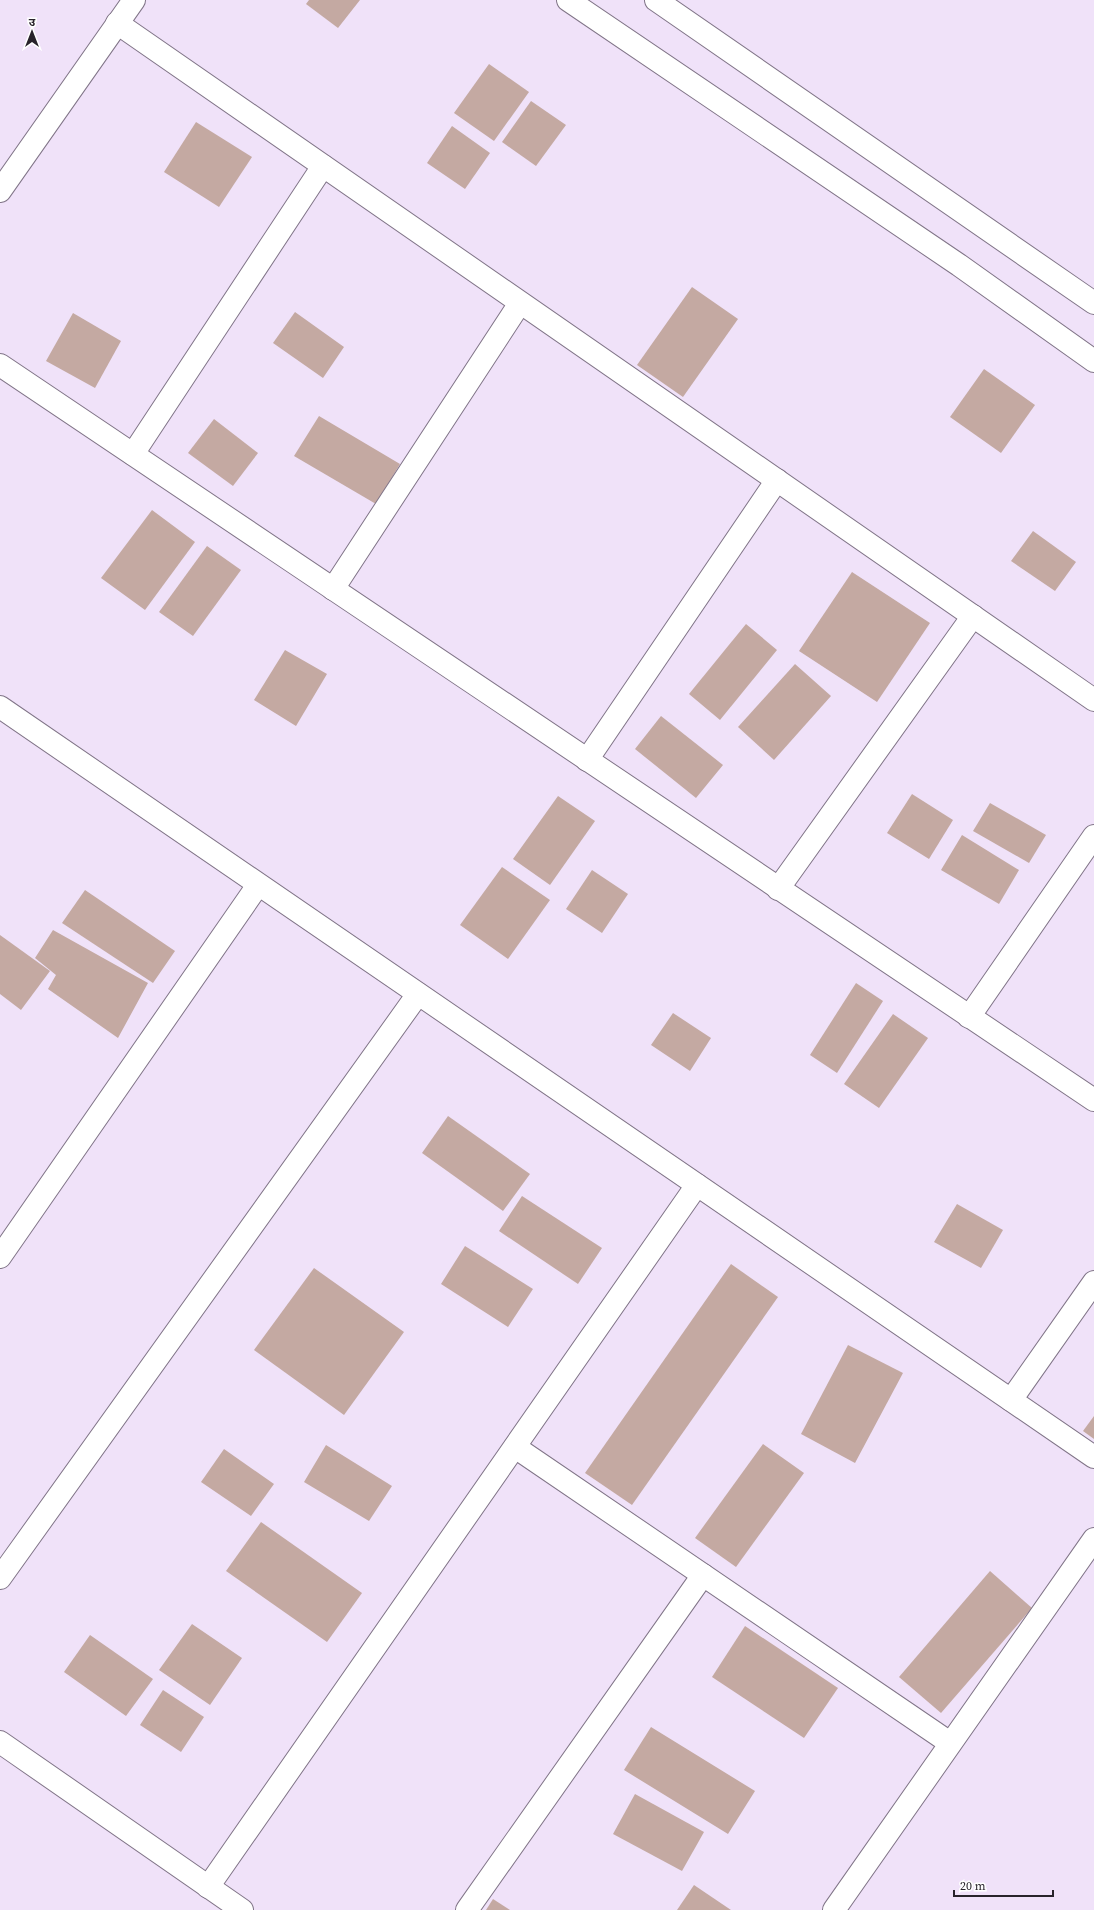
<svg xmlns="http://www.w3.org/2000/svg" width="1094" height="1910" font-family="'Source Serif 4','Noto Sans Devanagari',serif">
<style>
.building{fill:#c4a9a2}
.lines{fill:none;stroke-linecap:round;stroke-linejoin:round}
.street-casing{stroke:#817588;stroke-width:24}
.street{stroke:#fff;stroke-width:22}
</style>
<rect width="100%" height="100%" fill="#f0e2f9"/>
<g class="building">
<polygon points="309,0 360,0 338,28 306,4"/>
<polygon points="489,64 529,92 494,141 454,113"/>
<polygon points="531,101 566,125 536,166 502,142"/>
<polygon points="196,122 252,157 219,207 164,172"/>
<polygon points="452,126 490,153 465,189 427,163"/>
<polygon points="692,287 738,319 683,397 637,365"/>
<polygon points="295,312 344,347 323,378 273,343"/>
<polygon points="73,313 121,341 95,388 46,361"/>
<polygon points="984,369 1035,405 1001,453 950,417"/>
<polygon points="319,416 400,464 376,504 294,456"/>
<polygon points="214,419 258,453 233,486 188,453"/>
<polygon points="152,510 195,542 145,610 101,578"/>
<polygon points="1033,531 1076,562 1055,591 1011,561"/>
<polygon points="207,546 241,570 193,636 159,612"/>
<polygon points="852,572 930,623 877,702 799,651"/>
<polygon points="746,624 777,650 720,720 689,694"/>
<polygon points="285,650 327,674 296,726 254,700"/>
<polygon points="795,664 831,696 774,760 738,727"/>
<polygon points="661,716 723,765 696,798 635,749"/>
<polygon points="912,794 953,820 929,859 887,833"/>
<polygon points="558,796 595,821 550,885 513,859"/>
<polygon points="990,803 1046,835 1029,863 973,831"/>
<polygon points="962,835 1019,870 999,904 941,870"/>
<polygon points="502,867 550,900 508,959 460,925"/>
<polygon points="592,870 628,894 602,933 566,909"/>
<polygon points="85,890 175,951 153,983 62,923"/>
<polygon points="53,930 148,983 118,1038 48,989 56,975 35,958"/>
<polygon points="0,935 50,971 21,1010 0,994"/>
<polygon points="856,983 883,1001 837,1073 810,1055"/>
<polygon points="673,1013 711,1038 690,1071 651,1045"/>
<polygon points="893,1014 928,1038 879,1108 844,1084"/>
<polygon points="448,1116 530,1174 503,1211 422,1153"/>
<polygon points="522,1196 602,1248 578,1284 499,1231"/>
<polygon points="957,1204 1003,1230 981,1268 934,1242"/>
<polygon points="465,1246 533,1289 508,1327 441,1284"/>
<polygon points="731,1264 778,1297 632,1505 585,1473"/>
<polygon points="314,1268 404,1332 344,1415 254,1350"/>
<polygon points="848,1345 903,1373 855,1463 801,1434"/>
<polygon points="1094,1416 1094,1439 1083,1431"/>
<polygon points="763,1444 804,1473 736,1567 695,1538"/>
<polygon points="326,1445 392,1486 369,1521 304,1482"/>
<polygon points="224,1449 274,1484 251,1516 201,1482"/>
<polygon points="261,1522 362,1593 327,1642 226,1571"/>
<polygon points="990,1571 1032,1608 941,1713 899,1677"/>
<polygon points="192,1624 242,1658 210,1705 159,1670"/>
<polygon points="745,1626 838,1688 804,1738 712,1677"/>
<polygon points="90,1635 153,1679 126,1716 64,1672"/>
<polygon points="163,1690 204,1717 181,1752 140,1725"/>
<polygon points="651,1727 755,1791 728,1834 624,1770"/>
<polygon points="635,1794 704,1832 682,1871 613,1834"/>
<polygon points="694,1885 731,1910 677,1910"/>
<polygon points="493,1899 510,1910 486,1910"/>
</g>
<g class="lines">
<defs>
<g id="street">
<polyline points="568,0 959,265 1094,361"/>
<polyline points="656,0 1094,303"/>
<polyline points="117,23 1094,700"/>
<polyline points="0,191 134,0"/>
<polyline points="0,365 1094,1100"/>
<polyline points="133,454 323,166"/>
<polyline points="333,589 520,303"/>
<polyline points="0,707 1094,1457"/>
<polyline points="587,760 777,480"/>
<polyline points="778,889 973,616"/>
<polyline points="969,1017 1094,836"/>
<polyline points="0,1257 258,885"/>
<polyline points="1011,1400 1094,1282"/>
<polyline points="515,1447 950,1743"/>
<polyline points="0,1578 418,994"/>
<polyline points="0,1742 242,1910"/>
<polyline points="208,1887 697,1185"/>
<polyline points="467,1910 703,1575"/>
<polyline points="834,1910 1094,1539"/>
</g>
</defs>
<use href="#street" class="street-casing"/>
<use href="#street" class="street"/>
</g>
<g transform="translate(32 32)" stroke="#ffffff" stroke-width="3" paint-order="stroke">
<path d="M0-3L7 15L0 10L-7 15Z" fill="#28232b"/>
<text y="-6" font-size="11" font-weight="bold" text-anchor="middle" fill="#28232b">उ</text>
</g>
<path d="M954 1890v6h99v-6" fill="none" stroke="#28232b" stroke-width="2"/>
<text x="960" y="1890" font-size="12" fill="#28232b" stroke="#ffffff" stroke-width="3" paint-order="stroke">20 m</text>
</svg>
